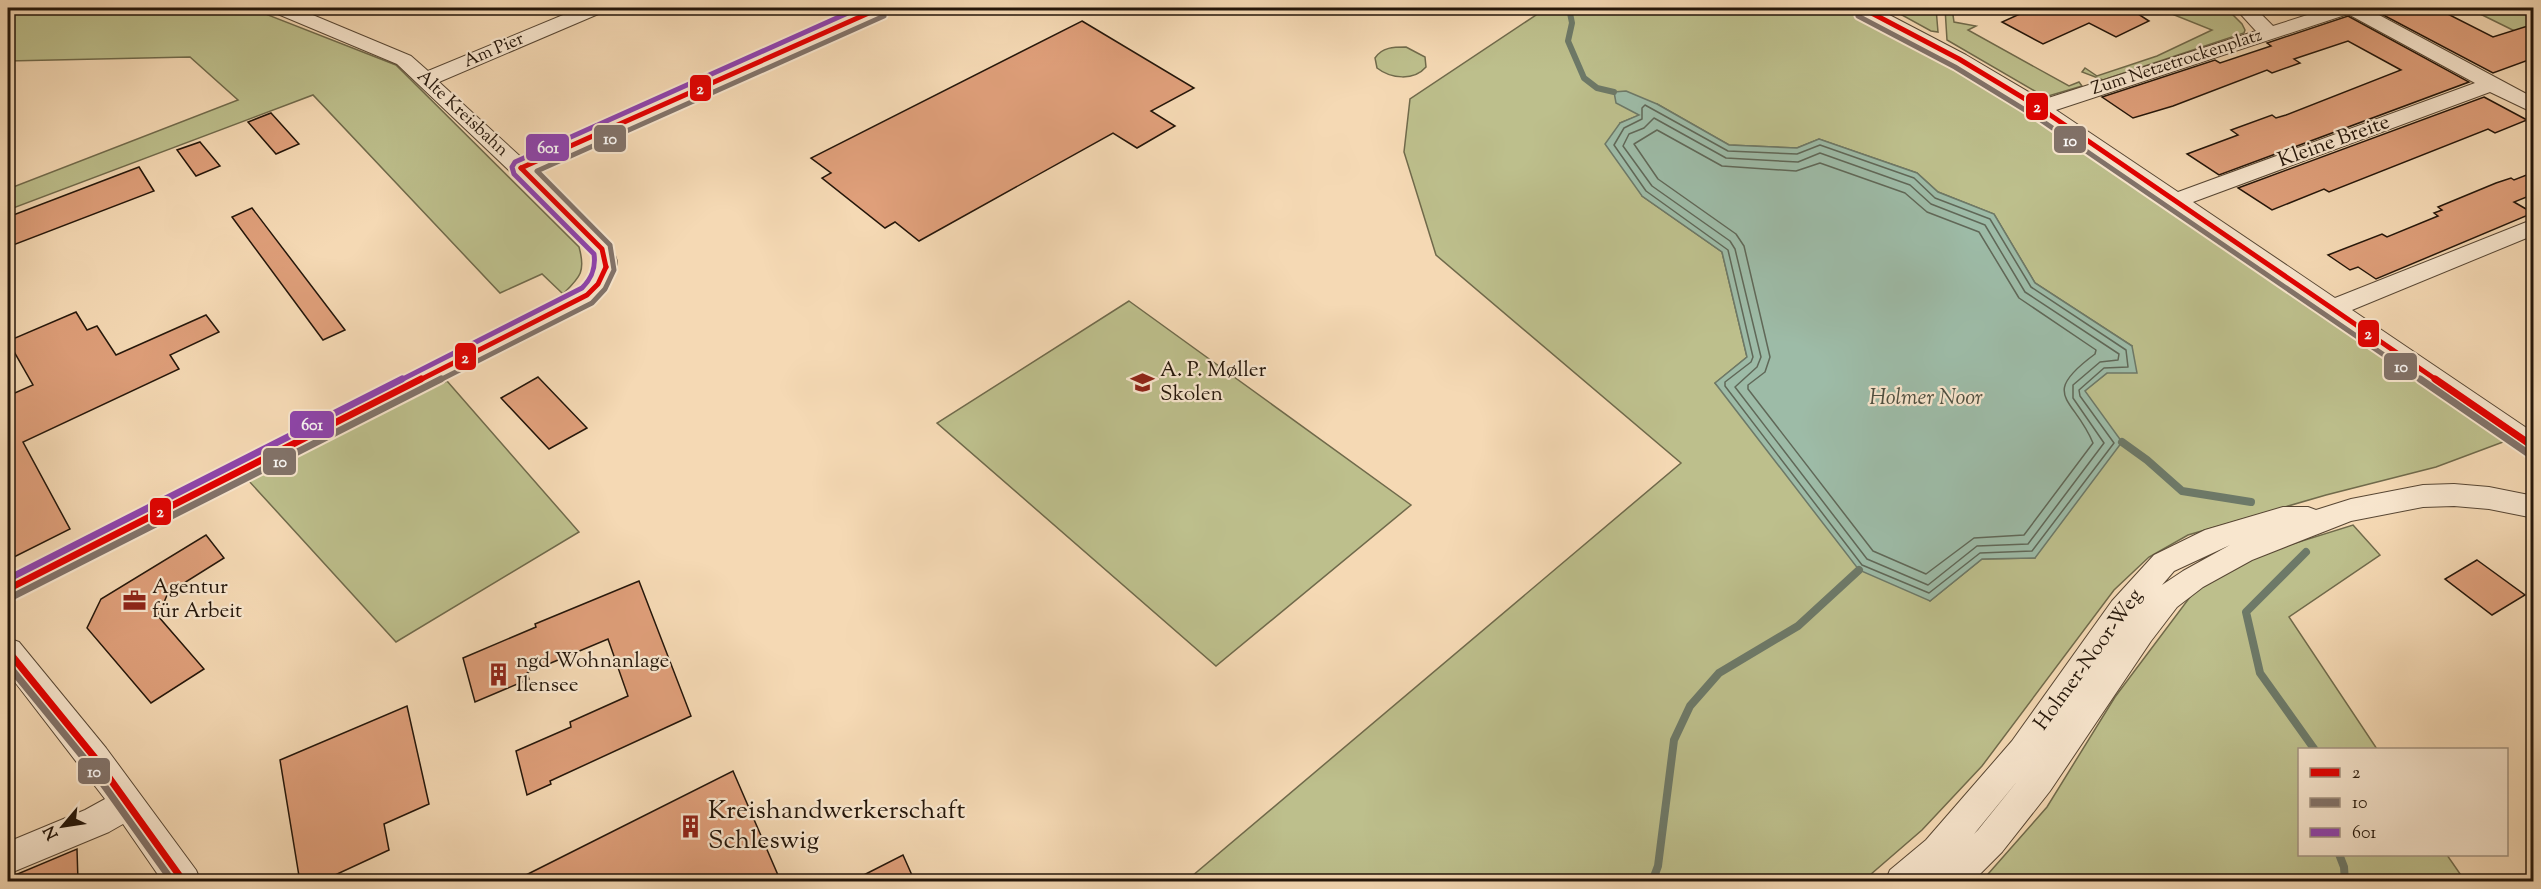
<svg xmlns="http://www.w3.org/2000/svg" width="2541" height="889" font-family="'Sorts Mill Goudy',serif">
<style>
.green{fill:#bdbf8c;stroke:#706a4b;stroke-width:1.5;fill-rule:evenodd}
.water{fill:#9dbba7;stroke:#6d7968;stroke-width:1.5}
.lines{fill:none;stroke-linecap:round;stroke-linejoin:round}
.shore{stroke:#606858;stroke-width:1.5}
.stream-far1{stroke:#6d7968;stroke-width:6}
.stream{stroke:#6d7968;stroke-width:8}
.building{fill:#df9f7a;stroke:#24160a;stroke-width:1.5}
.minor-casing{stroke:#584734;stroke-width:2}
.minor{fill:#f8e6ce;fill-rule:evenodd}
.bus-1-far1-casing{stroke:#f8e6ce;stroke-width:9}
.bus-1-casing{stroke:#f8e6ce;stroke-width:11}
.bus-2-far1-casing{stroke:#f8e6ce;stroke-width:9}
.bus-2-casing{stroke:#f8e6ce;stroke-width:11}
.bus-3-far1-casing{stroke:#f8e6ce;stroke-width:9}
.bus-3-casing{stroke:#f8e6ce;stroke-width:11}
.bus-1-far1{stroke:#e30000;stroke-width:5}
.bus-1{stroke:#e30000;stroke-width:7}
.bus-2-far1{stroke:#82736a;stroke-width:5}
.bus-2{stroke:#82736a;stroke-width:7}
.bus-3-far1{stroke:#8e44ad;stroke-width:5}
.bus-3{stroke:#8e44ad;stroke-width:7}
.labels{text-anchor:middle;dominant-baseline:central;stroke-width:4.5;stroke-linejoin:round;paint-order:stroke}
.far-street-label{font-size:18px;fill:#24160a;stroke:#f8e6ce}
.street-label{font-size:21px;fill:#24160a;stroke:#f8e6ce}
.poi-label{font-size:21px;fill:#24160a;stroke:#f8e6ce;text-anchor:start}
.water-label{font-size:22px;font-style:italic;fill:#4e5041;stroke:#f8e6ce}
.near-poi-label{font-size:26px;fill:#24160a;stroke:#f8e6ce;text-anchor:start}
.line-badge{stroke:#f8e6ce;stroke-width:2}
.badge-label{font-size:16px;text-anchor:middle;font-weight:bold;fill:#fff}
</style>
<rect width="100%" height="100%" fill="#f5d9b4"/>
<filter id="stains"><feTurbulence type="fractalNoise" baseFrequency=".00333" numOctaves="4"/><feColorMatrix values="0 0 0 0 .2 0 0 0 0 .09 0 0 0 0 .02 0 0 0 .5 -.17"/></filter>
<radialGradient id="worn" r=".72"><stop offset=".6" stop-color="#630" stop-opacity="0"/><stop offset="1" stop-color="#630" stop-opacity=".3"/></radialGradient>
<g class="green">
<path d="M8,8H250L396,65L579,247C586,272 580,277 563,294L542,274L500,293L313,95L8,210V189L238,100L190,57L8,61Z"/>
<path d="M1537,8H1850L1917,40L2042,113L2511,439L2436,467L2326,495L2188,535L2149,557L2114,590L1982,766L1922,830L1863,881L1185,882L1681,463L1436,255L1404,152L1410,99L1536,15ZM1657,104L1729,145L1797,148L1819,139L1917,173L1938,192L1994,214L2035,283L2132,346L2107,373L2084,391L2035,558L1982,559L1930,601L1715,383L1747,357L1722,252L1642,196L1620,123L1640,115Z"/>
<polygon points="1909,8 1936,8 1938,32 1931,31 1900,14"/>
<polygon points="1945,8 1952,8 1954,22 1976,26 1968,30 2069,86 2079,82 2082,86 2045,97 1947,40"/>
<polygon points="2157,8 2226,8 2242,24 2245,30 2244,33 2103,80 2082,72 2085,68 2097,76 2157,56 2212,30"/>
<polygon points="2468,8 2533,8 2533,40"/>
<path d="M1406,47L1425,57L1426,67C1414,81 1391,79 1377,68L1375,58C1382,47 1394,47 1406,47Z"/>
<polygon points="1129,301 1411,505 1216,666 937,423"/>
<polygon points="447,381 579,532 396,642 248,480"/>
<polygon points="2353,525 2380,555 2289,617 2377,749 2300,750 2300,854 2447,855 2465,881 1981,882 2047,807 2115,697 2199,585 2248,558"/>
</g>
<polygon class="water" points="1626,91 1657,104 1729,145 1797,148 1819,139 1917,173 1938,192 1994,214 2035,283 2132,346 2137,373 2107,373 2085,391 2122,442 2035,558 1982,559 1930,601 1859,570 1715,383 1747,357 1722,252 1642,196 1605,144 1620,123 1639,115 1616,103 1614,92"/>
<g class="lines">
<g class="shore">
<polygon points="1645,105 1728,151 1797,154 1820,145 1914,178 1935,198 1990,219 2031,287 2126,350 2128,367 2104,368 2079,390 2080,396 2114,443 2032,551 1980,553 1929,593 1862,565 1725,386 1725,382 1751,362 1753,357 1728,250 1646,191 1614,145 1624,128 1642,119 1642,108"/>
<polygon points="1654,118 1726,158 1798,162 1820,153 1910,185 1931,204 1985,225 2025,292 2119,354 2118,360 2100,362 2073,385 2073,398 2104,443 2028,544 1977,546 1928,585 1867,559 1735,387 1757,367 1761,357 1735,249 1730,241 1652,186 1623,146 1629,134 1644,128"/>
<path d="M1657,130L1722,166L1796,171L1820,163L1905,193L1927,212L1979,232L2019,298L2096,350L2095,354C2038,396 2074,397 2093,443L2024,535L1974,538L1926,574L1873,551L1748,389V385L1765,372L1770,357L1744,246L1736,234L1658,179L1634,144Z"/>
</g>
<polyline class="stream-far1" points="1569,8 1572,23 1568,41 1584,78 1597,88 1614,92"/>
<g class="stream">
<polyline points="2122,442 2147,460 2182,491 2251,502"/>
<polyline points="2306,552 2246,612 2260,673 2315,750"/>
<polyline points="2339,854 2344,867 2345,882"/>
<polyline points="1652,882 1658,866 1674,740 1690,706 1719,673 1798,626 1859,570"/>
</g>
</g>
<g class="building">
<polygon points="2033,8 2121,8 2118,9 2122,11 2129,8 2149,21 2116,37 2089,23 2043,44 2002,22"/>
<polygon points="2370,8 2436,8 2493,37 2534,24 2534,58 2493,73"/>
<polygon points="2348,16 2469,82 2219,175 2187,154 2238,135 2231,130 2272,115 2276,118 2286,115 2401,70 2348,41 2294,59 2300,63 2272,73 2267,70 2173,106 2133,118 2102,97 2215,60 2220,63 2271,46 2267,43"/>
<polygon points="1082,21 1194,88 1151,111 1175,126 1137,148 1113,133 919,241 895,222 885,228 822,178 831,173 811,158"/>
<polygon points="2484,97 2527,120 2495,133 2488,129 2329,192 2324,189 2272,210 2238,188"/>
<polygon points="271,113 299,144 276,154 248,122"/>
<polygon points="200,142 220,166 196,176 177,150"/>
<polygon points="139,167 154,191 8,247 8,217"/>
<polygon points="2534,172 2534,194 2514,202 2533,213 2376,279 2358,267 2350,270 2328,255 2382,234 2387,237 2438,216 2434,213 2442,210 2438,207 2496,183 2511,178 2514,180"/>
<polygon points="252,208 345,330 323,340 232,217"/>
<polygon points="76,312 87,330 97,326 116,355 206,315 219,332 170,355 179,369 23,442 70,529 8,560 8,396 33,385 8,341"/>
<polygon points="538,377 587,428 549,449 501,398"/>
<polygon points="206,535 224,558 168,593 158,616 204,669 151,703 87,628 101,599"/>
<polygon points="2477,560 2525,595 2492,615 2445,579"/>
<polygon points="639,581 691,716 550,781 551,784 527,795 516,751 571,727 570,722 628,696 608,639 527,673 529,679 475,702 463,658 536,627 535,624"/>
<polygon points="407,706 429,804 384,824 389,850 320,882 300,882 280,760"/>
<polygon points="733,771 781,882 512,882"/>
<polygon points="77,849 78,882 8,882 8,878"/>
<polygon points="903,855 915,882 850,882"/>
</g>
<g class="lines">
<defs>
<g id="minor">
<path d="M270,8H296L411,56L428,71L580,8H605L603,12L439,82L523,159L865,8H890L887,12L535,170C554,188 618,239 617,265C616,279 605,291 596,301L18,597L8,601V576L578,289C601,266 595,255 575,233L397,64L273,12Z"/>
<path d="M1852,8H1876L1966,55L2042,100L2256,31L2235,8H2255L2273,26L2329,8H2366L2534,98V113L2490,92L2193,202L2335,298L2534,219V235L2352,310L2534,433V457L2524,454L2033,112L1952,63L1855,12ZM2348,14L2475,83L2178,192L2056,110Z"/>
<path d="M2454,484L2489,487L2534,496V518L2489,509L2454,506L2423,507L2351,521L2252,560L2203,587L2177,607L2151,641L2050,791L2002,852L1972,882H1930L1931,879L1928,882H1885L1890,870L1926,840L2012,741L2112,601L2154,555L2205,530L2283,507H2308L2316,510L2351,499L2423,485ZM2230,545L2183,571L2162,585L2174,571ZM2019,779L1978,830L1974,834Z"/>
<polygon points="8,638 19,642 106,748 196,870 201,882 163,882 123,824 109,832 8,874 8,842 85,810 105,799 8,673"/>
</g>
</defs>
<use href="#minor" class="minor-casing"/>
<use href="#minor" class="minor"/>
<defs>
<g id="bus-1-far1">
<polyline points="1862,8 1959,59 2040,108 2438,381"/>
<polyline points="521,168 880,8"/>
<polyline points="521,168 602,249 606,267"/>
<polyline points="418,381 587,295 598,284 606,267"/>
</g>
<g id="bus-1">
<polyline points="2435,379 2534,447"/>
<polyline points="8,589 421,379"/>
<polyline points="8,651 95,758 184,882"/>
</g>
<g id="bus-2-far1">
<polyline points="1858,16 1955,67 2035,116 2422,381"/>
<polyline points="438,381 592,303 605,289 614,270 610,245 537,171 884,16"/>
</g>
<g id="bus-2">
<polyline points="2420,379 2529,454"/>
<polyline points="12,597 441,379"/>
<polyline points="8,665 88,763 173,882"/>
</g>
<path id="bus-3-far1" d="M399,381L582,288C592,278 596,268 594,254L514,174L512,167L515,162L859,8"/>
<polyline id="bus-3" points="8,579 402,379"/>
</defs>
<use href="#bus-1-far1" class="bus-1-far1-casing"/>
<use href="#bus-1" class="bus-1-casing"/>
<use href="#bus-2-far1" class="bus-2-far1-casing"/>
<use href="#bus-2" class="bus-2-casing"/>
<use href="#bus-3-far1" class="bus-3-far1-casing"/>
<use href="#bus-3" class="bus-3-casing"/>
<use href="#bus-1-far1" class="bus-1-far1"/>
<use href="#bus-1" class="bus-1"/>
<use href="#bus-2-far1" class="bus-2-far1"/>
<use href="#bus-2" class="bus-2"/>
<use href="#bus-3-far1" class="bus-3-far1"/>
<use href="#bus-3" class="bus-3"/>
</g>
<defs>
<symbol id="school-bare" viewBox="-9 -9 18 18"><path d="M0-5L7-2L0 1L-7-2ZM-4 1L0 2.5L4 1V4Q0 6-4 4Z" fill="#8f2418" stroke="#f8e6ce" stroke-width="2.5" paint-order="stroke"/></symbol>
<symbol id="office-bare" viewBox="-9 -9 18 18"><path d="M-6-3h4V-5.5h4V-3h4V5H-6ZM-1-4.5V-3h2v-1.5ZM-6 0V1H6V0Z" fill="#8f2418" stroke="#f8e6ce" stroke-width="2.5" paint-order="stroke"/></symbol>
<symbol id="building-bare" viewBox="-9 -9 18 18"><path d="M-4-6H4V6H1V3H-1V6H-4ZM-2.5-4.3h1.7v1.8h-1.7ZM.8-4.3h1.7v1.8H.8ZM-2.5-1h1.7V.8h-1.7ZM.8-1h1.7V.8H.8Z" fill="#8f2418" stroke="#f8e6ce" stroke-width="2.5" paint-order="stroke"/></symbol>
</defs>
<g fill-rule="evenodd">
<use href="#school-bare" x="1126" y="366" width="33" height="33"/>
<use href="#office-bare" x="118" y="584" width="33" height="33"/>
<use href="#building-bare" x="482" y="658" width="33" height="33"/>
<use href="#building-bare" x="674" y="810" width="33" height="33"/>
</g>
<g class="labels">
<g class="far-street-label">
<text transform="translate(494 51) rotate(-23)">Am Pier</text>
<text transform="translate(2177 63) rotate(-18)">Zum Netzetrockenplatz</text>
<text transform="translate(462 114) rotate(43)">Alte Kreisbahn</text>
</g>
<g class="street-label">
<text transform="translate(2334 142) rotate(-20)">Kleine Breite</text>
<text transform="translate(2089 660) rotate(-54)">Holmer-Noor-Weg</text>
</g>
<g class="poi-label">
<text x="1160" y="371">A. P. Møller<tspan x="1160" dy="24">Skolen</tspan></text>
<text x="152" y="588">Agentur<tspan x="152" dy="24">für Arbeit</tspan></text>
<text x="516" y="662">ngd Wohnanlage<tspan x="516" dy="24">Ilensee</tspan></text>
</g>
<g class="water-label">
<text x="1926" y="399">Holmer Noor</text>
</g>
<g class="near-poi-label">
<text x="708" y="811">Kreishandwerkerschaft<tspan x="708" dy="30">Schleswig</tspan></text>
</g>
</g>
<g class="line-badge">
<rect x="689" y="74" width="23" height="28" rx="6" fill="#e30000"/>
<rect x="2025" y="92" width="24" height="29" rx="6" fill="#e30000"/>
<rect x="593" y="124" width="34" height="29" rx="6" fill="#82736a"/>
<rect x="2053" y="125" width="34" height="29" rx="6" fill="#82736a"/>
<rect x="525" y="133" width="45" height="29" rx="6" fill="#8e44ad"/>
<rect x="2357" y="319" width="23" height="29" rx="6" fill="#e30000"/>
<rect x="454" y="342" width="23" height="29" rx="6" fill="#e30000"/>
<rect x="2383" y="352" width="35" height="29" rx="6" fill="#82736a"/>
<rect x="289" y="410" width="46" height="29" rx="6" fill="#8e44ad"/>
<rect x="262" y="447" width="35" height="29" rx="6" fill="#82736a"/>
<rect x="149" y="497" width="23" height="29" rx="6" fill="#e30000"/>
<rect x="77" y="757" width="34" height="28" rx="6" fill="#82736a"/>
</g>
<g class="badge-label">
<text x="700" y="94">2</text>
<text x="2037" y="112">2</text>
<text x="610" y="144">10</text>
<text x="2070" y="146">10</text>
<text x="548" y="153">601</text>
<text x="2368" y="339">2</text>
<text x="465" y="363">2</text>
<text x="2401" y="372">10</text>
<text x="312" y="430">601</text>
<text x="280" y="467">10</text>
<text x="160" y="517">2</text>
<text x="94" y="777">10</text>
</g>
<rect width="2541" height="889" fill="none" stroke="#f5d9b4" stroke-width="30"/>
<rect x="9" y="9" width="2523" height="871" fill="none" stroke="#24160a" stroke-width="3"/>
<rect x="15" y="15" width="2511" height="859" fill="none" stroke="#24160a" stroke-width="1.5"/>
<rect x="2298" y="748" width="210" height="108" fill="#f8e6ce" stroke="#a39380" stroke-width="1.5"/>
<rect x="2310" y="768" width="30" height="9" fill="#e30000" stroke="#a39380" stroke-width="1.5"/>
<text x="2352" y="778" font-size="18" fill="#24160a">2</text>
<rect x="2310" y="798" width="30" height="9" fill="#82736a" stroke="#a39380" stroke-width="1.5"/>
<text x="2352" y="808" font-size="18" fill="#24160a">10</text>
<rect x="2310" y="828" width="30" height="9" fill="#8e44ad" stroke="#a39380" stroke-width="1.5"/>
<text x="2352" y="838" font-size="18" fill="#24160a">601</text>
<g transform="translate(63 826) rotate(241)" stroke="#f8e6ce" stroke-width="4.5" paint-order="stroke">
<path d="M0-4.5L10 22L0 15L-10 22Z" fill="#24160a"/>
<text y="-9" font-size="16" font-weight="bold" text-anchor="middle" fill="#24160a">N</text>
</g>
<rect width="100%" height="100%" filter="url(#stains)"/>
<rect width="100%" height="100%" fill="url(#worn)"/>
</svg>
